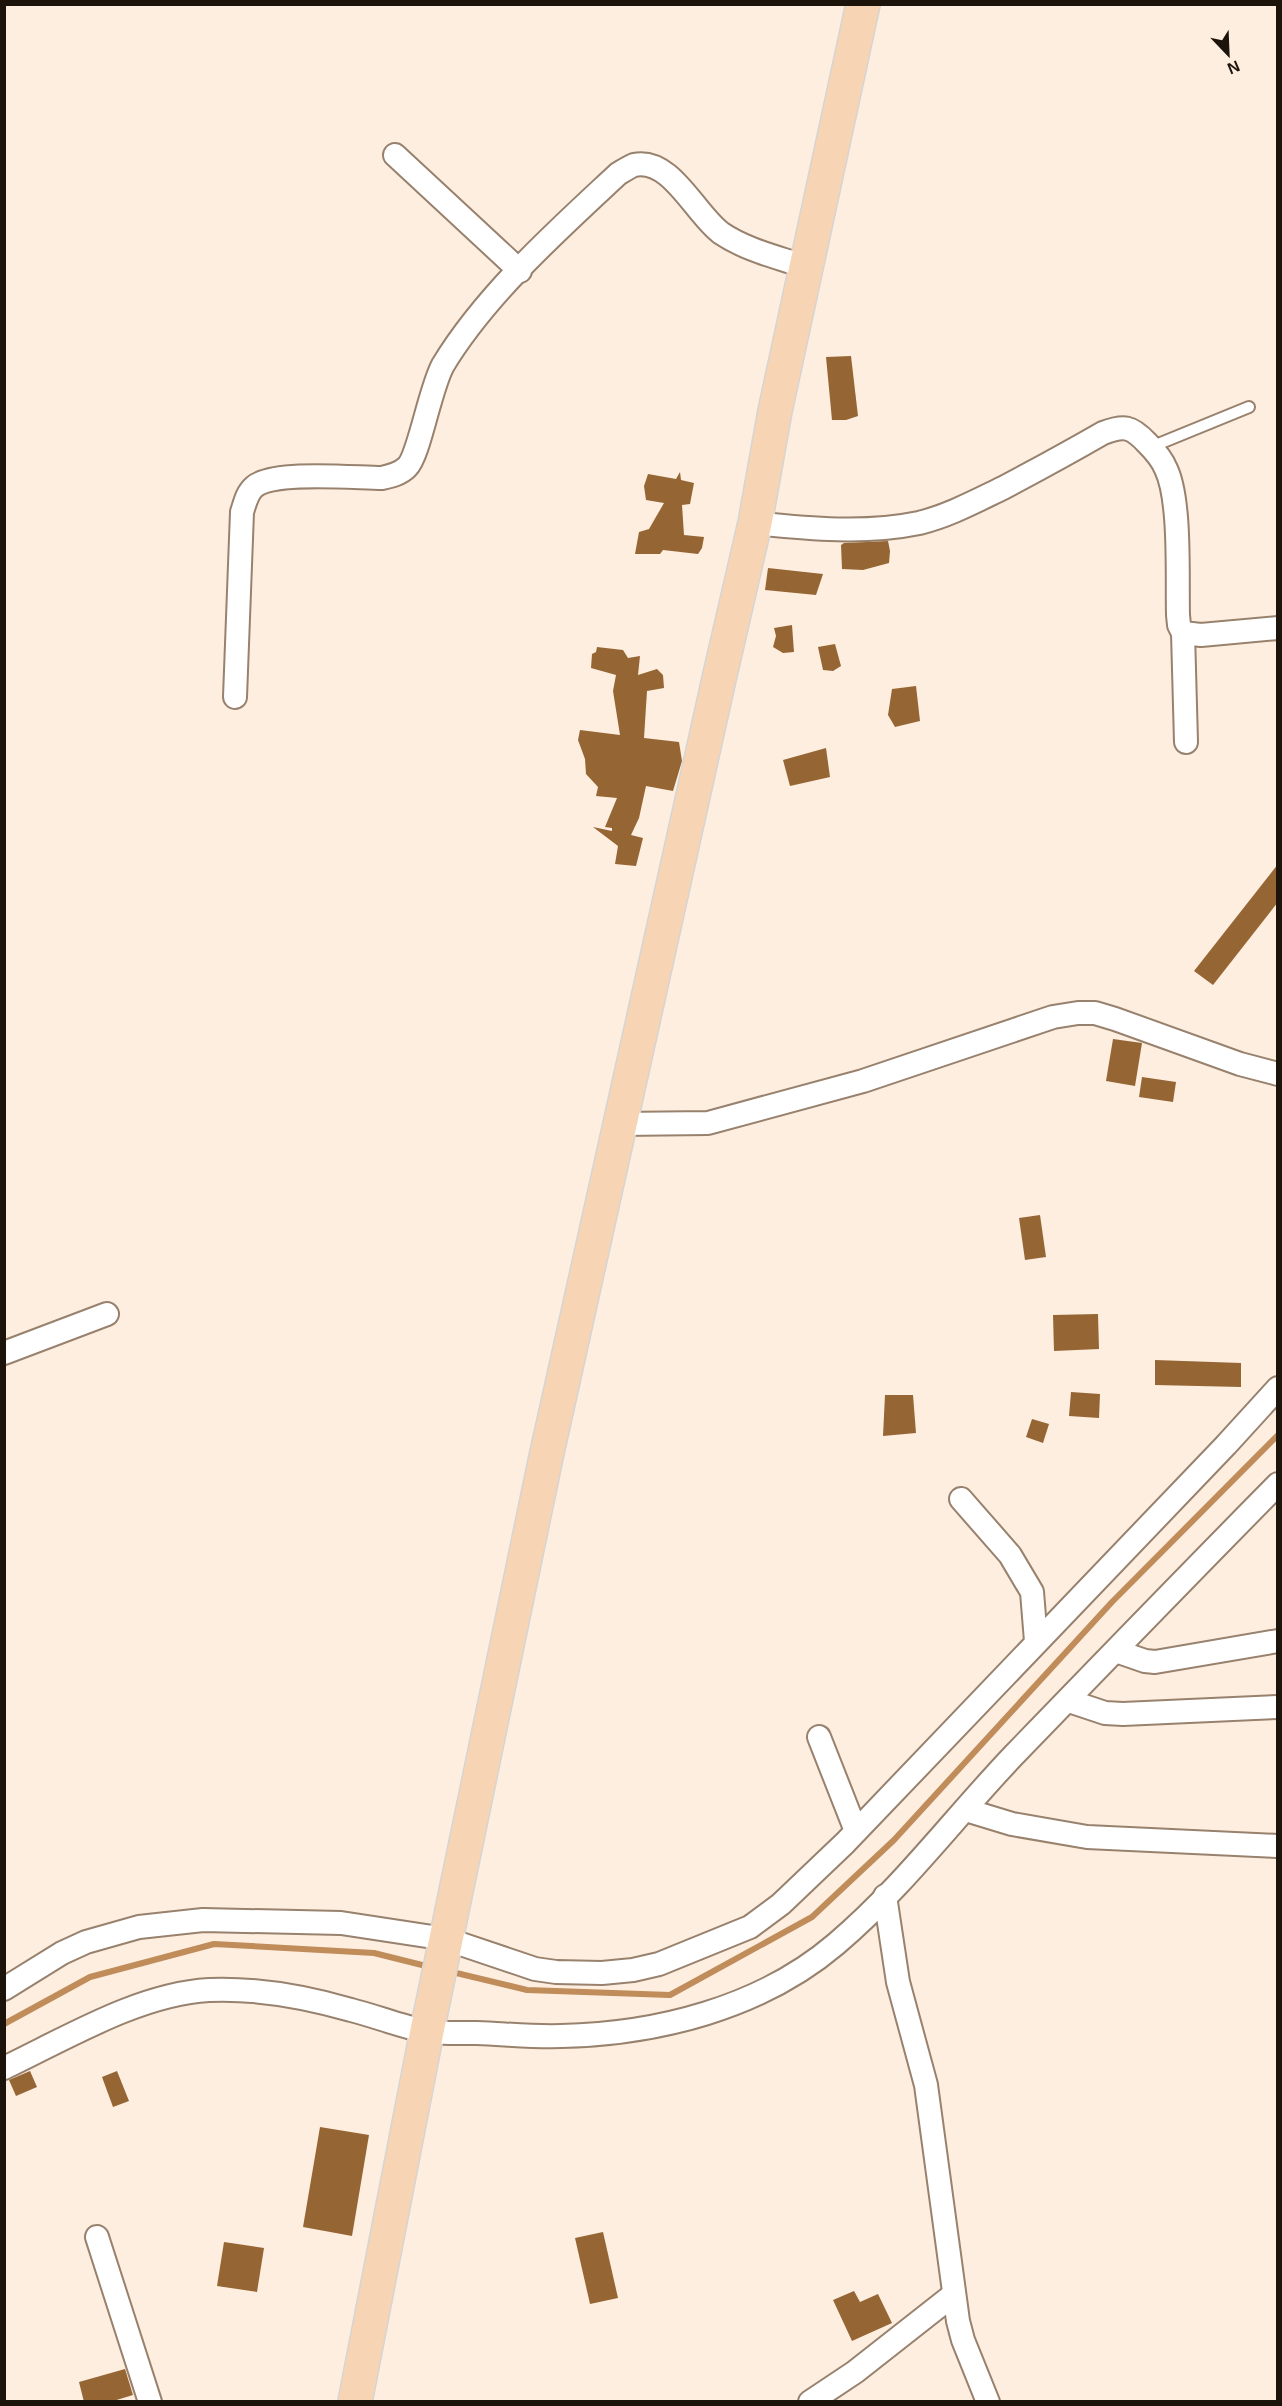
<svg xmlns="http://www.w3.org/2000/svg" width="1282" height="2406" font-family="Arial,sans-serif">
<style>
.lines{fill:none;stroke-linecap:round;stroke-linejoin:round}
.stream{stroke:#bf8c5a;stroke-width:6}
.building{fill:#966534}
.service-casing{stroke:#98816d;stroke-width:14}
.minor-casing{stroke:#98816d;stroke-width:26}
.primary-casing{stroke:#d6d5d3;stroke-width:36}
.service{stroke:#fff;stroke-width:10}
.minor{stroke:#fff;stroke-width:22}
.primary{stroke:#f7d4b3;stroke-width:33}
</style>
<rect width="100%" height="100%" fill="#fdeee0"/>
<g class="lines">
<g class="stream">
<polyline points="448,1971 527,1990 670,1995 812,1917 894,1840 1112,1602 1278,1435"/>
<polyline points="4,2024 90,1977 214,1944 374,1953 430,1967"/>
</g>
</g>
<g class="building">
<polygon points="851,356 858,416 846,420 832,420 826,357"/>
<polygon points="680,472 681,480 694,483 690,504 682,505 684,535 704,537 702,548 698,554 663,550 660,554 635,554 639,532 649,529 664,503 646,500 644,486 648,474 676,479"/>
<polygon points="888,541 890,551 889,563 863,570 842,569 841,545 844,543"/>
<polygon points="768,568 823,574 816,595 765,590"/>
<polygon points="792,625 794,652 783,653 773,647 776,636 774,628"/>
<polygon points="835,644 841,666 833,671 823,670 818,647"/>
<polygon points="597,647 623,650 628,658 640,656 638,675 657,669 663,675 664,688 647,691 644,738 679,742 682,761 673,791 646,786 639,818 631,835 643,838 636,866 615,864 618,846 593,827 612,831 612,828 605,827 617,798 596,796 598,787 586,774 585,759 578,740 580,730 620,735 613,691 616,675 591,668 592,654 596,652"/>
<polygon points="916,686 920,721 895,727 888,715 892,689"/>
<polygon points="826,748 830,777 790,786 783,760"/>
<polygon points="1278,864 1278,902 1213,985 1194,971"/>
<polygon points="1113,1039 1142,1043 1135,1086 1106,1081"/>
<polygon points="1142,1077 1176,1082 1173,1102 1139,1097"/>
<polygon points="1040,1215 1046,1257 1025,1260 1019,1218"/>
<polygon points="1098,1314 1099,1349 1054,1351 1053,1315"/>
<polygon points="1155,1360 1241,1363 1241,1387 1155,1385"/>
<polygon points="1071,1392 1100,1394 1099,1418 1069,1416"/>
<polygon points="885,1395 913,1395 916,1433 883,1436"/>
<polygon points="1032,1419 1049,1424 1043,1443 1026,1437"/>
<polygon points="30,2071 37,2087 16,2096 9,2080"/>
<polygon points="117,2071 129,2101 113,2107 102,2077"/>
<polygon points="320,2127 369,2135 352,2236 303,2227"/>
<polygon points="603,2232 618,2298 590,2304 575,2238"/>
<polygon points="224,2242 264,2248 257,2292 217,2286"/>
<polygon points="854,2291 860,2302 878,2294 892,2323 852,2341 833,2300"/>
<polygon points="125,2369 133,2395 110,2402 84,2402 79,2382"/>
</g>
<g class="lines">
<defs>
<polyline id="service" points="1151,447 1249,407"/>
<g id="minor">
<polyline points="395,155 520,271"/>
<path d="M755,523C809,529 866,534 919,523C948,516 976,501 1003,488C1037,470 1070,452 1103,433C1124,425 1131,426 1147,443C1154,450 1162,459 1166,469C1181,500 1177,578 1178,615L1179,625L1183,633L1201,635L1278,628"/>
<polyline points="1183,633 1186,742"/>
<path d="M235,697L242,512C245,503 247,493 254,487C273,470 355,478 382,478C391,476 400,474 407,467C419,456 430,388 443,365C486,294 558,230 618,174C623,171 629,167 634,165C671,157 695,214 721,233C746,250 777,257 806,267"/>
<polyline points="620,1124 708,1123 863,1081 1053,1017 1078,1013 1095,1013 1115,1019 1240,1064 1278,1074"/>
<polyline points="4,1353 107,1314"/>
<polyline points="961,1499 1010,1555 1032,1592 1036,1641"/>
<polyline points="1116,1651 1145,1661 1155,1662 1278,1641"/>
<polyline points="1069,1701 1105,1713 1123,1714 1278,1707"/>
<polyline points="819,1737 856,1831"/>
<polyline points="966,1810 1012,1824 1087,1837 1278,1846"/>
<polyline points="885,1896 898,1982 926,2085 958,2321 963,2340 988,2402"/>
<polyline points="4,1989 62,1953 86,1942 139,1927 203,1920 341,1923 446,1939 535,1969 556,1972 602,1973 633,1970 659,1964 750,1927 781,1904 845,1843 1226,1445 1278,1388"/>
<path d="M4,2068C67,2038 139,1994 209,1990C257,1988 306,1997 351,2010C375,2016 400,2026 424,2031C441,2034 460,2033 477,2033C505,2034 533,2037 561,2036C657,2034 761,2008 836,1944C902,1888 954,1818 1013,1756C1101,1665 1189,1574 1278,1484"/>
<polyline points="97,2237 150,2402"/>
<polyline points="810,2402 855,2372 953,2295"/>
</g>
<polyline id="primary" points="355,2402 427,2031 546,1457 719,679 755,523 775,411 863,4"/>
</defs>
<use href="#service" class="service-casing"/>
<use href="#minor" class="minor-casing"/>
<use href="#primary" class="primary-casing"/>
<use href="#service" class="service"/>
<use href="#minor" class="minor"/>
<use href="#primary" class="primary"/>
</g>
<rect width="1282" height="2406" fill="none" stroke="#1c130b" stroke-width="12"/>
<g transform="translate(1228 54) rotate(157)" stroke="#fdeee0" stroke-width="4.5" paint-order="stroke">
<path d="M0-4.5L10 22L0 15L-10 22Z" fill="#1c130b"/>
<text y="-9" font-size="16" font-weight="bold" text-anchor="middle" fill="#1c130b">N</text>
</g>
</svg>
